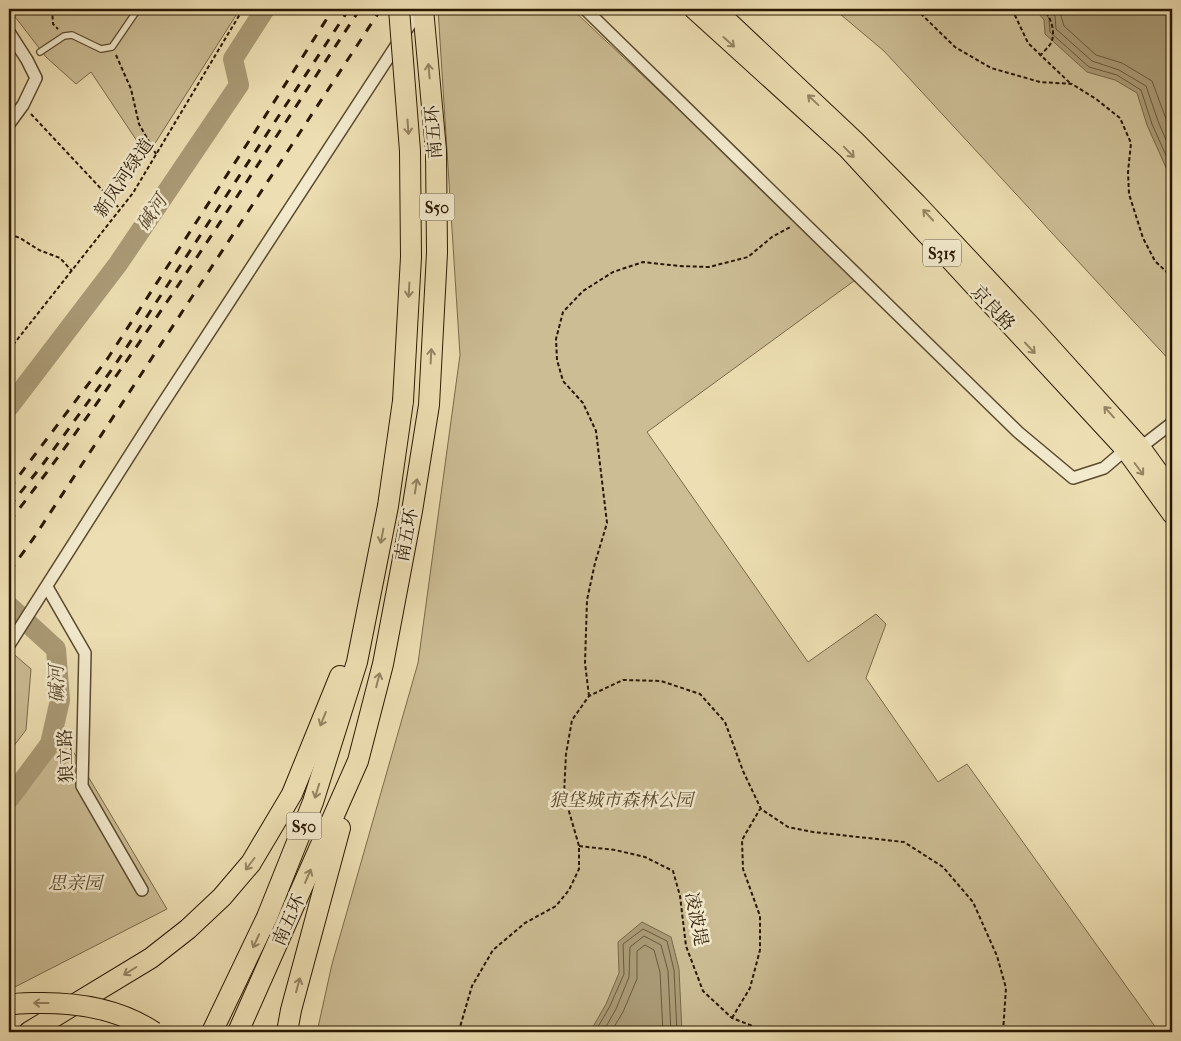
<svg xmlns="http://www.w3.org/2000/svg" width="1181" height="1041" font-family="'IM FELL French Canon','Noto Serif SC',serif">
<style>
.green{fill:#ccbd95;stroke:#7a6a4b}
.water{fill:#aa9b76;stroke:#766747}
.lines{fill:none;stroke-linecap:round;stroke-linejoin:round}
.shore{stroke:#6a5a3c;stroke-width:1}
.river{stroke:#aa9b76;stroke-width:20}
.lane-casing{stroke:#5a4a2e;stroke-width:8}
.street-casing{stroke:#5a4a2e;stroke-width:14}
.primary-casing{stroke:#291801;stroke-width:20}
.highway-casing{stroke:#291801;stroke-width:22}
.path{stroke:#291801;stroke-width:2;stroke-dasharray:4 2.5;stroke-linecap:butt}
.lane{stroke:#f3eace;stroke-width:5.5}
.street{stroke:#f3eace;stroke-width:11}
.primary{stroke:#eddfb3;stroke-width:18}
.highway{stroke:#eddfb3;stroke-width:20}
.rail{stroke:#291801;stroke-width:3;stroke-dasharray:9 9;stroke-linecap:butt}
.highway-bridge-casing{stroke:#291801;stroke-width:22;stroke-linecap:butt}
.highway-bridge{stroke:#eddfb3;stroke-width:20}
.oneway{stroke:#958563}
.labels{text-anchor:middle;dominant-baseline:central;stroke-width:5;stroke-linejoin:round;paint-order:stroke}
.shield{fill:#f3eace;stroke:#66573e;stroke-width:1}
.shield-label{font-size:16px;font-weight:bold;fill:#291801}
.street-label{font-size:18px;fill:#291801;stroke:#f3eace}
.park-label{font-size:18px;font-style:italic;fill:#5a4a2d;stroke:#f3eace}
.water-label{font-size:19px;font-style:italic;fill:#5d4c30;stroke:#f3eace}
</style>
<rect width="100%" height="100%" fill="#eddfb3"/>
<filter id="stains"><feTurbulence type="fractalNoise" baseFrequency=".004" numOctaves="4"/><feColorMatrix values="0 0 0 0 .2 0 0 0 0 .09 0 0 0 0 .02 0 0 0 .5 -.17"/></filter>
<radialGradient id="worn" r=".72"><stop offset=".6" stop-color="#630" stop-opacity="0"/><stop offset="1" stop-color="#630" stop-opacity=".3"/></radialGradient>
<g class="green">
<polygon points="9,9 240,9 147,156 91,72 76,84 46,57"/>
<polygon points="438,9 572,9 858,278 647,432 808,662 876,614 886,624 866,678 938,782 967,764 1159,1032 317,1032 332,964 418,663 460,355"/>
<polygon points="834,9 1172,9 1172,363 884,51"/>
<polygon points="9,650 31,669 26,730 9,752"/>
<polygon points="64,736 167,909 9,990 9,814"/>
</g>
<g class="water">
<polygon points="1035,9 1172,9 1172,181 1147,125 1137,93 1115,80 1087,72 1045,34 1044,20"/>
<polygon points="642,922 671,937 679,969 682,1032 590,1032 606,1004 619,973 618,942"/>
</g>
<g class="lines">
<g class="shore">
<polyline points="1041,9 1049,18 1050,32 1089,67 1117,75 1141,90 1152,124 1172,169"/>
<polyline points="1049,9 1055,16 1056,29 1092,61 1119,70 1146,86 1158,121 1172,154"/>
<polyline points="1059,9 1064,26 1096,55 1122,63 1152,81 1172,135"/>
<polyline points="595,1032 610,1006 624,974 623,944 643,929 667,941 674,970 677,1032"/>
<polyline points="603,1032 616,1009 629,977 630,947 644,936 661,945 668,971 671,1032"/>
<polyline points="611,1032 623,1012 637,979 637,951 645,945 654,950 660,972 663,1032"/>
</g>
<g class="river">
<polyline points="9,407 118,264 239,85 233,59 265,9"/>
<polyline points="9,606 56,649 60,700 50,744 9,799"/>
</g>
<defs>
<polyline id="lane" points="40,52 64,36 72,35 101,49 112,47 138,9"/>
<g id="street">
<polyline points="585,9 1018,432 1073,478 1104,468 1125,450 1141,447 1172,423"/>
<polyline points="9,32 27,60 36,78 23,105 9,124"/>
<polyline points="47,587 85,653 82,786 142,890"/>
<polyline points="9,645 156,414 420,9"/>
</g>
<g id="primary">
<polyline points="693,9 846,148 1125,450 1172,515"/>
<polyline points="716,9 856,141 917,203 1033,327 1141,447 1172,490"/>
</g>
<g id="highway">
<polyline points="29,1032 151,958 188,929 222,897 251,863 292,794 340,676"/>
<polyline points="212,1032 267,917 313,802 357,662 388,506 403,401"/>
<polyline points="238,1032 358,761 383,664 412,511 429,405 437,253 436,150 423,9"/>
<polyline points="287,1032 291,1010 340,828"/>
</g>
</defs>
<use href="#lane" class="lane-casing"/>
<use href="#street" class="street-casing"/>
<use href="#primary" class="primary-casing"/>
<use href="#highway" class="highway-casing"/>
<g class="path">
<polyline points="52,9 53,24 58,29"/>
<polyline points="916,9 955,47 991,68 1040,82 1072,84 1096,99 1120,118 1131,143 1128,172 1129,194 1143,238 1155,261 1172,277"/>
<polyline points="1012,9 1028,43 1071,84"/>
<polyline points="116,55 131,89 139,124 156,154"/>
<path d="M1040,56C1043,52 1049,47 1051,43C1056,32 1051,18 1044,9"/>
<polyline points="31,114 120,209"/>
<polyline points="9,234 20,238 39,250 60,258 72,271"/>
<polyline points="9,350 133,193 243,9"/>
<polyline points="589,696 585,663 587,600 595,563 607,523 596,431 583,403 563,381 557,360 556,339 563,312 583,291 613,272 643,262 679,266 709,267 748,257 772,237 792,226"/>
<polyline points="579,846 615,850 645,857 673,871 680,896 686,946 703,991 732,1018 768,1032"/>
<polyline points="732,1018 750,988 760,950 760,916 743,869 742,840 760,809"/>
<polyline points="461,1032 460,1027 472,986 493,950 525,923 556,906 569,890 579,869 579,846 564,794 566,754 572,720 589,696 623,680 661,681 700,694 725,722 743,771 761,809 788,827 813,832 904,842 943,867 973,902 997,956 1006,988 1003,1032"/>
</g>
<use href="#lane" class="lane"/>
<use href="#street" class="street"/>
<use href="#primary" class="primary"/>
<use href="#highway" class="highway"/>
<g class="rail">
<polyline points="9,489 108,358 262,121 333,9"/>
<polyline points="9,507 43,464 115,365 349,9"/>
<path d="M9,522C136,358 246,181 360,9"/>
<polyline points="9,572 33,539 381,9"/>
</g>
<defs>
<g id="highway-bridge">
<polyline points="399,9 410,151 411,257 403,401"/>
<path d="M9,1005C20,1002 32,1003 43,1003C83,1003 121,1010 154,1032"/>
</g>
</defs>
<use href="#highway-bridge" class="highway-bridge-casing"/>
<use href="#highway-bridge" class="highway-bridge"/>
</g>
<defs><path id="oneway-shaft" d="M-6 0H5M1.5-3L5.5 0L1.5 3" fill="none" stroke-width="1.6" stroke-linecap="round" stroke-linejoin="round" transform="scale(1.25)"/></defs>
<g class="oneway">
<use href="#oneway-shaft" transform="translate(729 42) rotate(42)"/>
<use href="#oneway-shaft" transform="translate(429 71) rotate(-95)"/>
<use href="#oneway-shaft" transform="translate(813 100) rotate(-137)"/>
<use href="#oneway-shaft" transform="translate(408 127) rotate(86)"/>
<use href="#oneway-shaft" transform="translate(849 152) rotate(46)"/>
<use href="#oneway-shaft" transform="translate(928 215) rotate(-133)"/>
<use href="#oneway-shaft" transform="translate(409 290) rotate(93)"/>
<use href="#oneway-shaft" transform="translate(1030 348) rotate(47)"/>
<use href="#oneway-shaft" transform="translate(431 356) rotate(-87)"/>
<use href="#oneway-shaft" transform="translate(1109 412) rotate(-132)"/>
<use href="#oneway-shaft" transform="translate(1139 469) rotate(53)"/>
<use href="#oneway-shaft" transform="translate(416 486) rotate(-81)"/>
<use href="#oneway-shaft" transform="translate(382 536) rotate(101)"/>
<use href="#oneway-shaft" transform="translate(378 680) rotate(-76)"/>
<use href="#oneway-shaft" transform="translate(323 719) rotate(112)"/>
<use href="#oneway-shaft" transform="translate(317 791) rotate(107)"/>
<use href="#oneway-shaft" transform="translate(250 864) rotate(127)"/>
<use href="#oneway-shaft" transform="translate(308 876) rotate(-67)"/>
<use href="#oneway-shaft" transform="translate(256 941) rotate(115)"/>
<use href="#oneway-shaft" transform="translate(130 971) rotate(148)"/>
<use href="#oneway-shaft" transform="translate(298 985) rotate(-75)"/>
<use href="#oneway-shaft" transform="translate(41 1003) rotate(-180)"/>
</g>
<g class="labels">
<g class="shield">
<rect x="419.5" y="193.5" width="35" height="27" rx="4"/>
<rect x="923" y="239.5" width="38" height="27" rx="4"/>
<rect x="286.5" y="812.5" width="35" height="27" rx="4"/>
</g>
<g class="shield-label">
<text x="437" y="207">S50</text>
<text x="942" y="253">S315</text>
<text x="304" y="826">S50</text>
</g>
<g class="street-label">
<text transform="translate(434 132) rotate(-94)">南五环</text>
<text transform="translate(124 178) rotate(-56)">新凤河绿道</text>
<text transform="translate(993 308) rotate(47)">京良路</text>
<text transform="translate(407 535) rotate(-79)">南五环</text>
<text transform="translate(66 756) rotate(-92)">狼立路</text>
<text transform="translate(696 919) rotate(79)">凌波堤</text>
<text transform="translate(289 920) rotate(-66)">南五环</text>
</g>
<g class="park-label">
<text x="621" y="800">狼垡城市森林公园</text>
<text x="75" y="883">思亲园</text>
</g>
<g class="water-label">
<text transform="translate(152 213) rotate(-56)">碱河</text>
<text transform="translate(57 684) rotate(-91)">碱河</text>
</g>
</g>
<rect width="1181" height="1041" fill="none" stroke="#eddfb3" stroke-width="30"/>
<rect x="10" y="10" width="1161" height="1021" fill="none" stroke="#291801" stroke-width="2.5"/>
<rect x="15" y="15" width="1151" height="1011" fill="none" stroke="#291801"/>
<rect width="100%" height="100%" filter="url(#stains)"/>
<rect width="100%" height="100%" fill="url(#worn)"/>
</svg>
